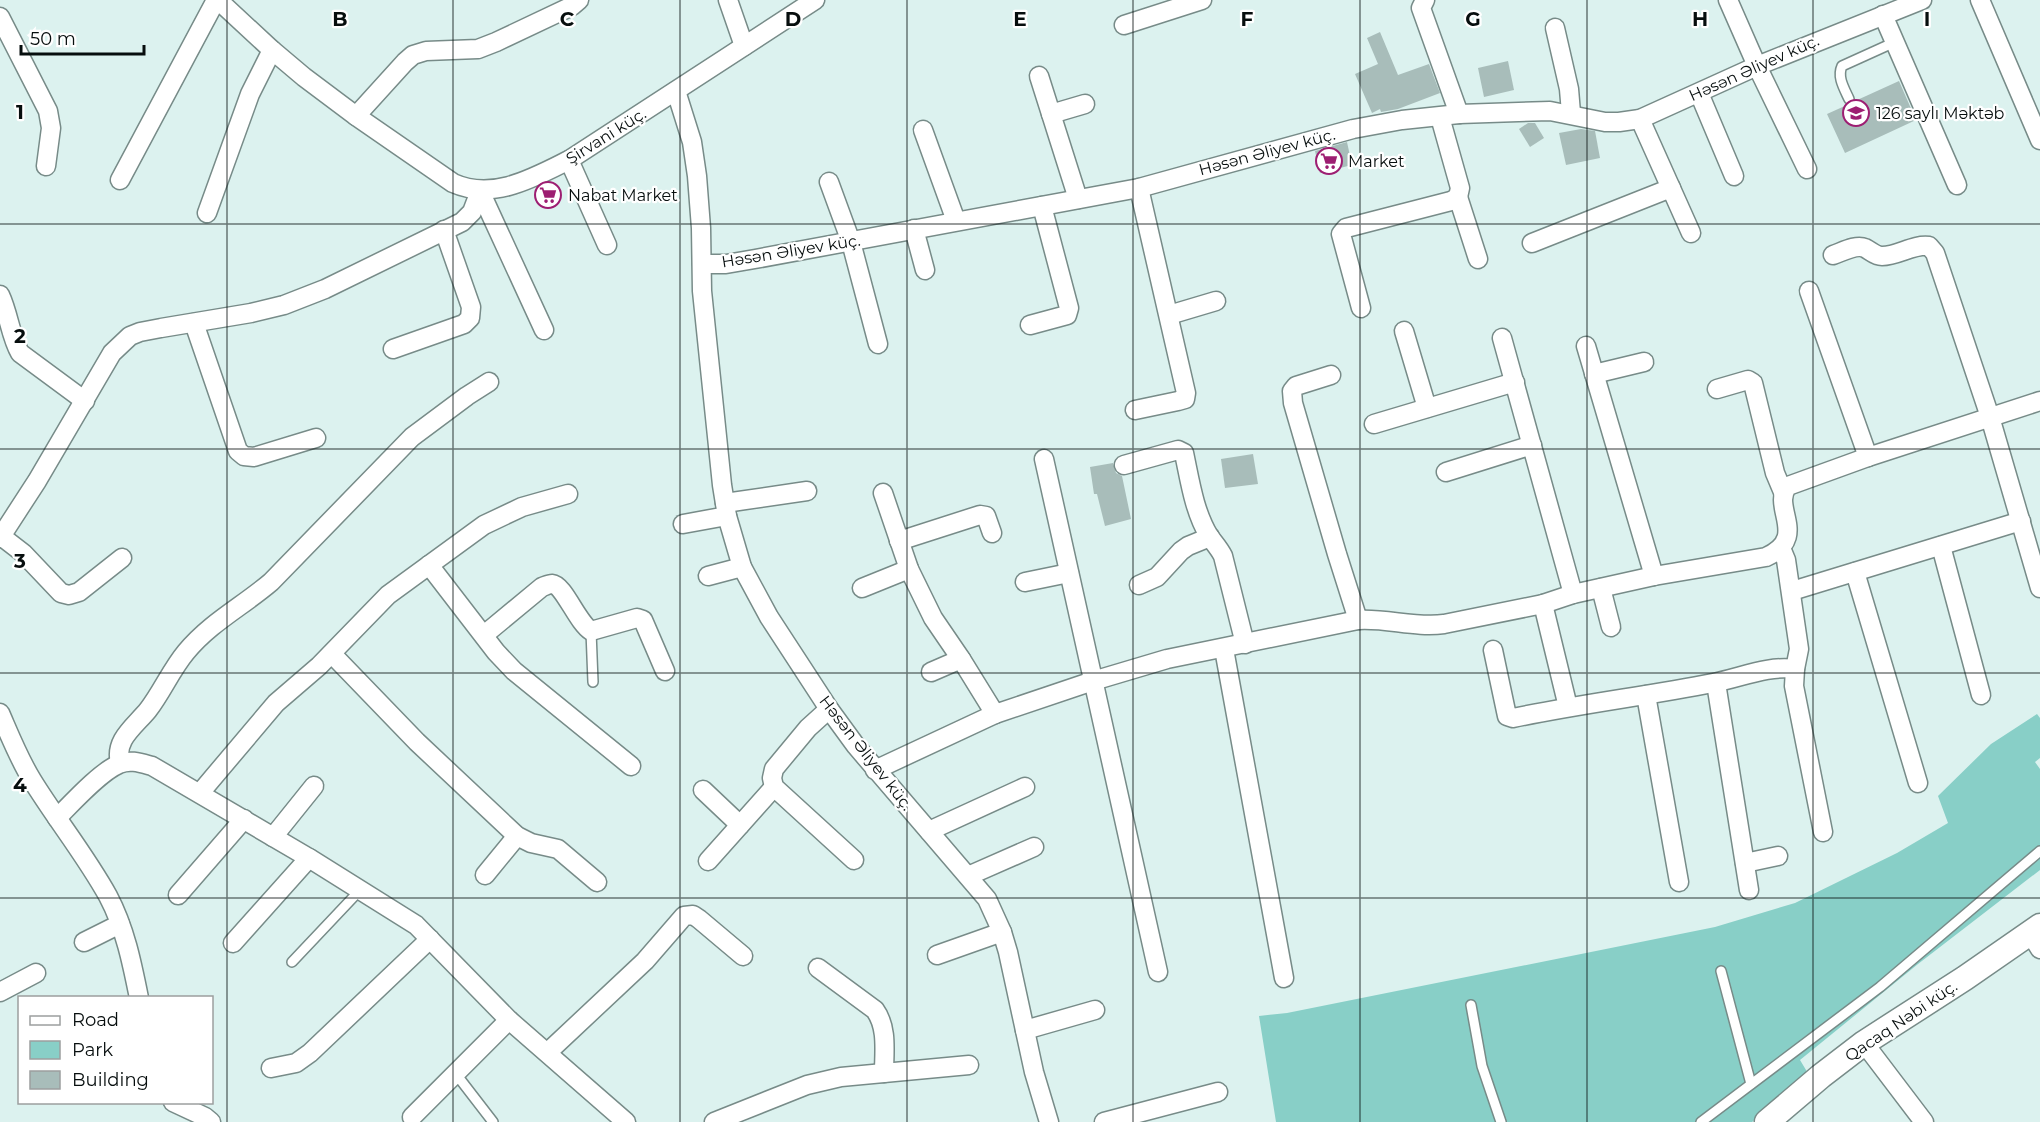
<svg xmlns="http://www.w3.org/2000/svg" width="2040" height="1122" font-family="Montserrat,sans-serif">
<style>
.green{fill:#88cfc7}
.building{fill:#a8bdba}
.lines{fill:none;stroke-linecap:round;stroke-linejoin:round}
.lane-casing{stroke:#778b88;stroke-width:12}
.street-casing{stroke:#778b88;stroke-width:21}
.secondary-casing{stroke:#778b88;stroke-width:27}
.lane{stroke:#fff;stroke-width:9}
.street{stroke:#fff;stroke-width:18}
.secondary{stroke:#fff;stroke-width:24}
.grid{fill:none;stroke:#070e0e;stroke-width:1.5;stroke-opacity:0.55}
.labels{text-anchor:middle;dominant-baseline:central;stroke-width:4.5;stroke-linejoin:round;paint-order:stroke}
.street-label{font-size:16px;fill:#070e0e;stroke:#fff}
.poi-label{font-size:16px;fill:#070e0e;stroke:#fff;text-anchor:start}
.grid-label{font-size:20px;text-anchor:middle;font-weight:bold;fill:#070e0e;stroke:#fff;stroke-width:4.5;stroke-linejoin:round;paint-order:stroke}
</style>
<rect width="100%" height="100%" fill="#dcf2ef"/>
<polygon class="green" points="2037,714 2040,718 2040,758 2035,762 2040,769 2040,870 1918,964 1800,1060 1809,1075 1752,1122 1276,1122 1259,1016 1287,1013 1715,927 1795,903 1897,853 1948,823 1938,796 1991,744"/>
<g class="building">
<polygon points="1380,32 1398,75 1429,64 1440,93 1398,109 1381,112 1380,109 1372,113 1355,74 1378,64 1367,38"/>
<polygon points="1508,61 1514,90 1484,97 1478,68"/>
<polygon points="1899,81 1916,120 1845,153 1827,114 1847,105 1851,105 1855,101"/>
<polygon points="1528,123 1535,123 1544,138 1530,147 1519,129"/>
<polygon points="1581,129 1595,131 1600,158 1566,165 1559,133"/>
<polygon points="1347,142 1352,165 1320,173 1315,151"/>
<polygon points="1253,454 1258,484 1225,488 1221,459"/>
<polygon points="1113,463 1116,473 1122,476 1131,519 1105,526 1097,494 1094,494 1090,467"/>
</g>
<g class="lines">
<defs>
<g id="lane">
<path d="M1849,99C1844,88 1837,77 1842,66L1895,42"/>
<polyline points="591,631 593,682"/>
<polyline points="292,962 361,889"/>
<polyline points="1721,971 1751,1084"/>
<polyline points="1471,1005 1482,1066 1501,1122"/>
<polyline points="456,1074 493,1122"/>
<polyline points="1701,1122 1880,987 2040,851"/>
</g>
<g id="street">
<path d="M218,0L272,50L304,77L356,116L453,183C493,201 533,178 569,160L815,0"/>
<polyline points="728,0 744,46"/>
<polyline points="1425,0 1421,8 1459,114"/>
<polyline points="1728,0 1757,66 1807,169"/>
<polyline points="1980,0 2040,140"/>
<polyline points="1883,15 1957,185"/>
<polyline points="0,17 48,111 51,128 46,166"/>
<polyline points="1124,25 1202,0"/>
<polyline points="1555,28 1569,89 1571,113"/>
<polyline points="1039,76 1078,199"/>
<polyline points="676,91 692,142 697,176 701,228 702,291 722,485 727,516 742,567 769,617 829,709 856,746 987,899 1002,932 1008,952 1034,1072 1049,1122"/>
<polyline points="1699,93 1734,176"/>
<polyline points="1051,114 1085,104"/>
<polyline points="356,116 405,62 413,55 426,51 478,49 496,42 572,6 579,0"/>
<polyline points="1640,119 1691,233"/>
<polyline points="923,130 956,221"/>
<polyline points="569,160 607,245"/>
<polyline points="120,180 216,0"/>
<polyline points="829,182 851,242 878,344"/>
<polyline points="480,191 544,330"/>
<polyline points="1458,197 1478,259"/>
<polyline points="207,213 250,94 272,50"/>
<polyline points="914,229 925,270"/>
<polyline points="1532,243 1671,188"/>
<path d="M1833,255C1842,252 1856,244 1865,248C1871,251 1875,256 1882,256C1898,256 1913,244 1929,246L1935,253L1990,417L2040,588"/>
<polyline points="702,264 726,264 755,259 1139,188 1353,129 1402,120 1459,114 1550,111 1605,122 1619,122 1640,119 1757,66 1922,0"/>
<polyline points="1809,291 1868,457"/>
<path d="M0,295C9,314 10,335 20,353L85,401"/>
<polyline points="1361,308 1341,234 1346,228 1451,201 1458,197 1460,188 1440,117"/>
<polyline points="1169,315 1216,301"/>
<polyline points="194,323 238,451 244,456 254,457 316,438"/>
<polyline points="1030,325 1067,315 1069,308 1042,206"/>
<polyline points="1404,331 1427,408"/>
<polyline points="1502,338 1573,594"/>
<polyline points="1586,346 1654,576"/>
<polyline points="393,349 464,324 470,318 471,307 444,230"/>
<polyline points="1594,374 1644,362"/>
<polyline points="1331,375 1296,386 1292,391 1293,403 1337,554 1358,620"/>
<polyline points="1717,389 1748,380 1753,383 1775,473 1783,492"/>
<polyline points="1135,410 1178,401 1185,399 1186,393 1139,188"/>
<polyline points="1374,424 1515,382"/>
<polyline points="1044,459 1158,972"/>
<path d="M1124,465L1178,450L1184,453C1190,481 1194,511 1209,536C1214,543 1219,548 1223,556L1245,644"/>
<polyline points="1446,472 1532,445"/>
<polyline points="883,493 909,569 933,618 961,659 995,714"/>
<polyline points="725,503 807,491"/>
<polyline points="683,524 727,516"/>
<polyline points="1,536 23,553 61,593 69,595 79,592 122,558"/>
<polyline points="0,538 37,481 112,353 130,336 140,332 161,328 251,313 284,305 325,289 462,222 472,212 480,191"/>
<polyline points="899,541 980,515 986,516 992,533"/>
<polyline points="1941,546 1981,695"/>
<polyline points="1781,548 1786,560 1799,649 1795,669 1794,686 1823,832"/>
<polyline points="429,565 496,652 514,671 631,766"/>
<polyline points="1855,572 1918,783"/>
<polyline points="708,576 742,567"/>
<polyline points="1025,582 1069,573"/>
<polyline points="1139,585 1157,577 1181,551 1188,546 1210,537"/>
<polyline points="862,588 909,569"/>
<polyline points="1601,588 1611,627"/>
<polyline points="1792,591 2021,521"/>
<polyline points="1543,604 1568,707"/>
<path d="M484,635L542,587C545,586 549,584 552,584C564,585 577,622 591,631L637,618L643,620L665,671"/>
<polyline points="1224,649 1284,978"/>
<path d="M1493,650L1507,716L1513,718C1580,704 1647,696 1713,683C1740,678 1768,665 1795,669"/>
<polyline points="332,654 417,742 517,836 531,843 558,849 597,882"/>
<polyline points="931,672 961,659"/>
<polyline points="1716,683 1749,890"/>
<polyline points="1646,695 1679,882"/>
<polyline points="829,709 808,728 774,769 772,778 774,787 854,860"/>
<path d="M0,713C10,736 19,759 32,780C56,819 86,856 108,896C125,928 132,963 139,998"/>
<path d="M120,763C114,740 134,727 148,710C162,692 171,670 186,652C211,622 243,606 271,582L412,437L467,396L489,382"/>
<path d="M875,770L995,714L1093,681L1167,659L1358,620C1387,618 1415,628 1444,624L1543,604L1573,594L1654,576L1766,557C1810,537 1770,507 1788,486L1868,457L2040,401"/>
<polyline points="703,790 740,825"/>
<polyline points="200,793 276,703 319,666 388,595 484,525 522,507 568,494"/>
<path d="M57,818C72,803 100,772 119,764C130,759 141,763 152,766L309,858L416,925L509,1020L626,1122"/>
<polyline points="929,831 1025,787"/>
<polyline points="273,837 314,786"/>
<polyline points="708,861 774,787"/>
<polyline points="1745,863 1778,856"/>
<polyline points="485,875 517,836"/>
<polyline points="968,876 1034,847"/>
<polyline points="178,895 244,819"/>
<polyline points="2030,933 2040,949"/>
<polyline points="84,942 120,924"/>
<polyline points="233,943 309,858"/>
<polyline points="937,955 1002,932"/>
<path d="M818,968L875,1010C888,1028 884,1052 884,1073"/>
<polyline points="0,992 36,973"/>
<polyline points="1025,1030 1095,1010"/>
<polyline points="1864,1043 1924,1122"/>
<polyline points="548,1052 645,961 684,916 693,915 699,919 743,956"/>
<polyline points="271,1068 296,1063 310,1053 430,939"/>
<polyline points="173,1102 205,1117 211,1122"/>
<polyline points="412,1117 509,1020"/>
<polyline points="714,1122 807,1085 841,1077 969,1065"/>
<polyline points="1104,1122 1218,1092"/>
</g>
<polyline id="secondary" points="1767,1122 1821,1076 1864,1043 1965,978 2040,926"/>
</defs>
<use href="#lane" class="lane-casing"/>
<use href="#street" class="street-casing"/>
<use href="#secondary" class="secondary-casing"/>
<use href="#lane" class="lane"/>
<use href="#street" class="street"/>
<use href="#secondary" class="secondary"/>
</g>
<path class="grid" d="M227,0V1122M453,0V1122M680,0V1122M907,0V1122M1133,0V1122M1360,0V1122M1587,0V1122M1813,0V1122M0,224H2040M0,449H2040M0,673H2040M0,898H2040"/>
<defs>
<symbol id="school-ring" viewBox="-11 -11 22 22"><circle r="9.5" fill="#fff" stroke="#9d1e72" stroke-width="1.5"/><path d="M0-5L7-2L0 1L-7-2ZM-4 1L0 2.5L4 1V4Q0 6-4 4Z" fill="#9d1e72"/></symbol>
<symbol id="supermarket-ring" viewBox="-11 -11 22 22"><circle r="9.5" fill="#fff" stroke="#9d1e72" stroke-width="1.5"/><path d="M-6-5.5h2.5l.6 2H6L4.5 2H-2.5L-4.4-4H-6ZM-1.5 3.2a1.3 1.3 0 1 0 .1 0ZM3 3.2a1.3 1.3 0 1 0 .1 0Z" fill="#9d1e72"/></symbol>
</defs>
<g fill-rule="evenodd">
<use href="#school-ring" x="1841" y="98" width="30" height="30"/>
<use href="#supermarket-ring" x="1314" y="146" width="30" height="30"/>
<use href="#supermarket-ring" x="533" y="180" width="30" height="30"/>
</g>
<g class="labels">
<g class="street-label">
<text transform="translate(1754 68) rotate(-24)">Həsən Əliyev küç.</text>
<text transform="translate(606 136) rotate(-32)">Şirvani küç.</text>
<text transform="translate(1267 152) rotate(-15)">Həsən Əliyev küç.</text>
<text transform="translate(791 251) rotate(-9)">Həsən Əliyev küç.</text>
<text transform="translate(866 753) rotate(52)">Həsən Əliyev küç.</text>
<text transform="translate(1901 1021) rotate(-34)">Qacaq Nəbi küç.</text>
</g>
<g class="poi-label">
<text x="1876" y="113">126 saylı Məktəb</text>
<text x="1348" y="161">Market</text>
<text x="568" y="195">Nabat Market</text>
</g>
</g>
<g class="grid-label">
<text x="340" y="26">B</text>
<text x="567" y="26">C</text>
<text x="793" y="26">D</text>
<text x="1020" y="26">E</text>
<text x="1247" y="26">F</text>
<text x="1473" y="26">G</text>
<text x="1700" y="26">H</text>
<text x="1927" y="26">I</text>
<text x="20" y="119">1</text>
<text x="20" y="343">2</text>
<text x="20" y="568">3</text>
<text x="20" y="792">4</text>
</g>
<rect x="18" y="996" width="195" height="108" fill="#ffffff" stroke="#9c9f9f" stroke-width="1.5"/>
<rect x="30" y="1016" width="30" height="9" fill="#ffffff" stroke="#9c9f9f" stroke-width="1.5"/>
<text x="72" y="1026" font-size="18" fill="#070e0e">Road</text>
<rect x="30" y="1041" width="30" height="18" fill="#88cfc7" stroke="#9c9f9f" stroke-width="1.5"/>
<text x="72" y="1056" font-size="18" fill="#070e0e">Park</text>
<rect x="30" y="1071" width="30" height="18" fill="#a8bdba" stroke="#9c9f9f" stroke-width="1.5"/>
<text x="72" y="1086" font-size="18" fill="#070e0e">Building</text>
<path d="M21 45v9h123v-9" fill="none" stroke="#070e0e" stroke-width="3"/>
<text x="30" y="45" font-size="18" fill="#070e0e" stroke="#ffffff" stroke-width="4.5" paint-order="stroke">50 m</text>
</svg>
